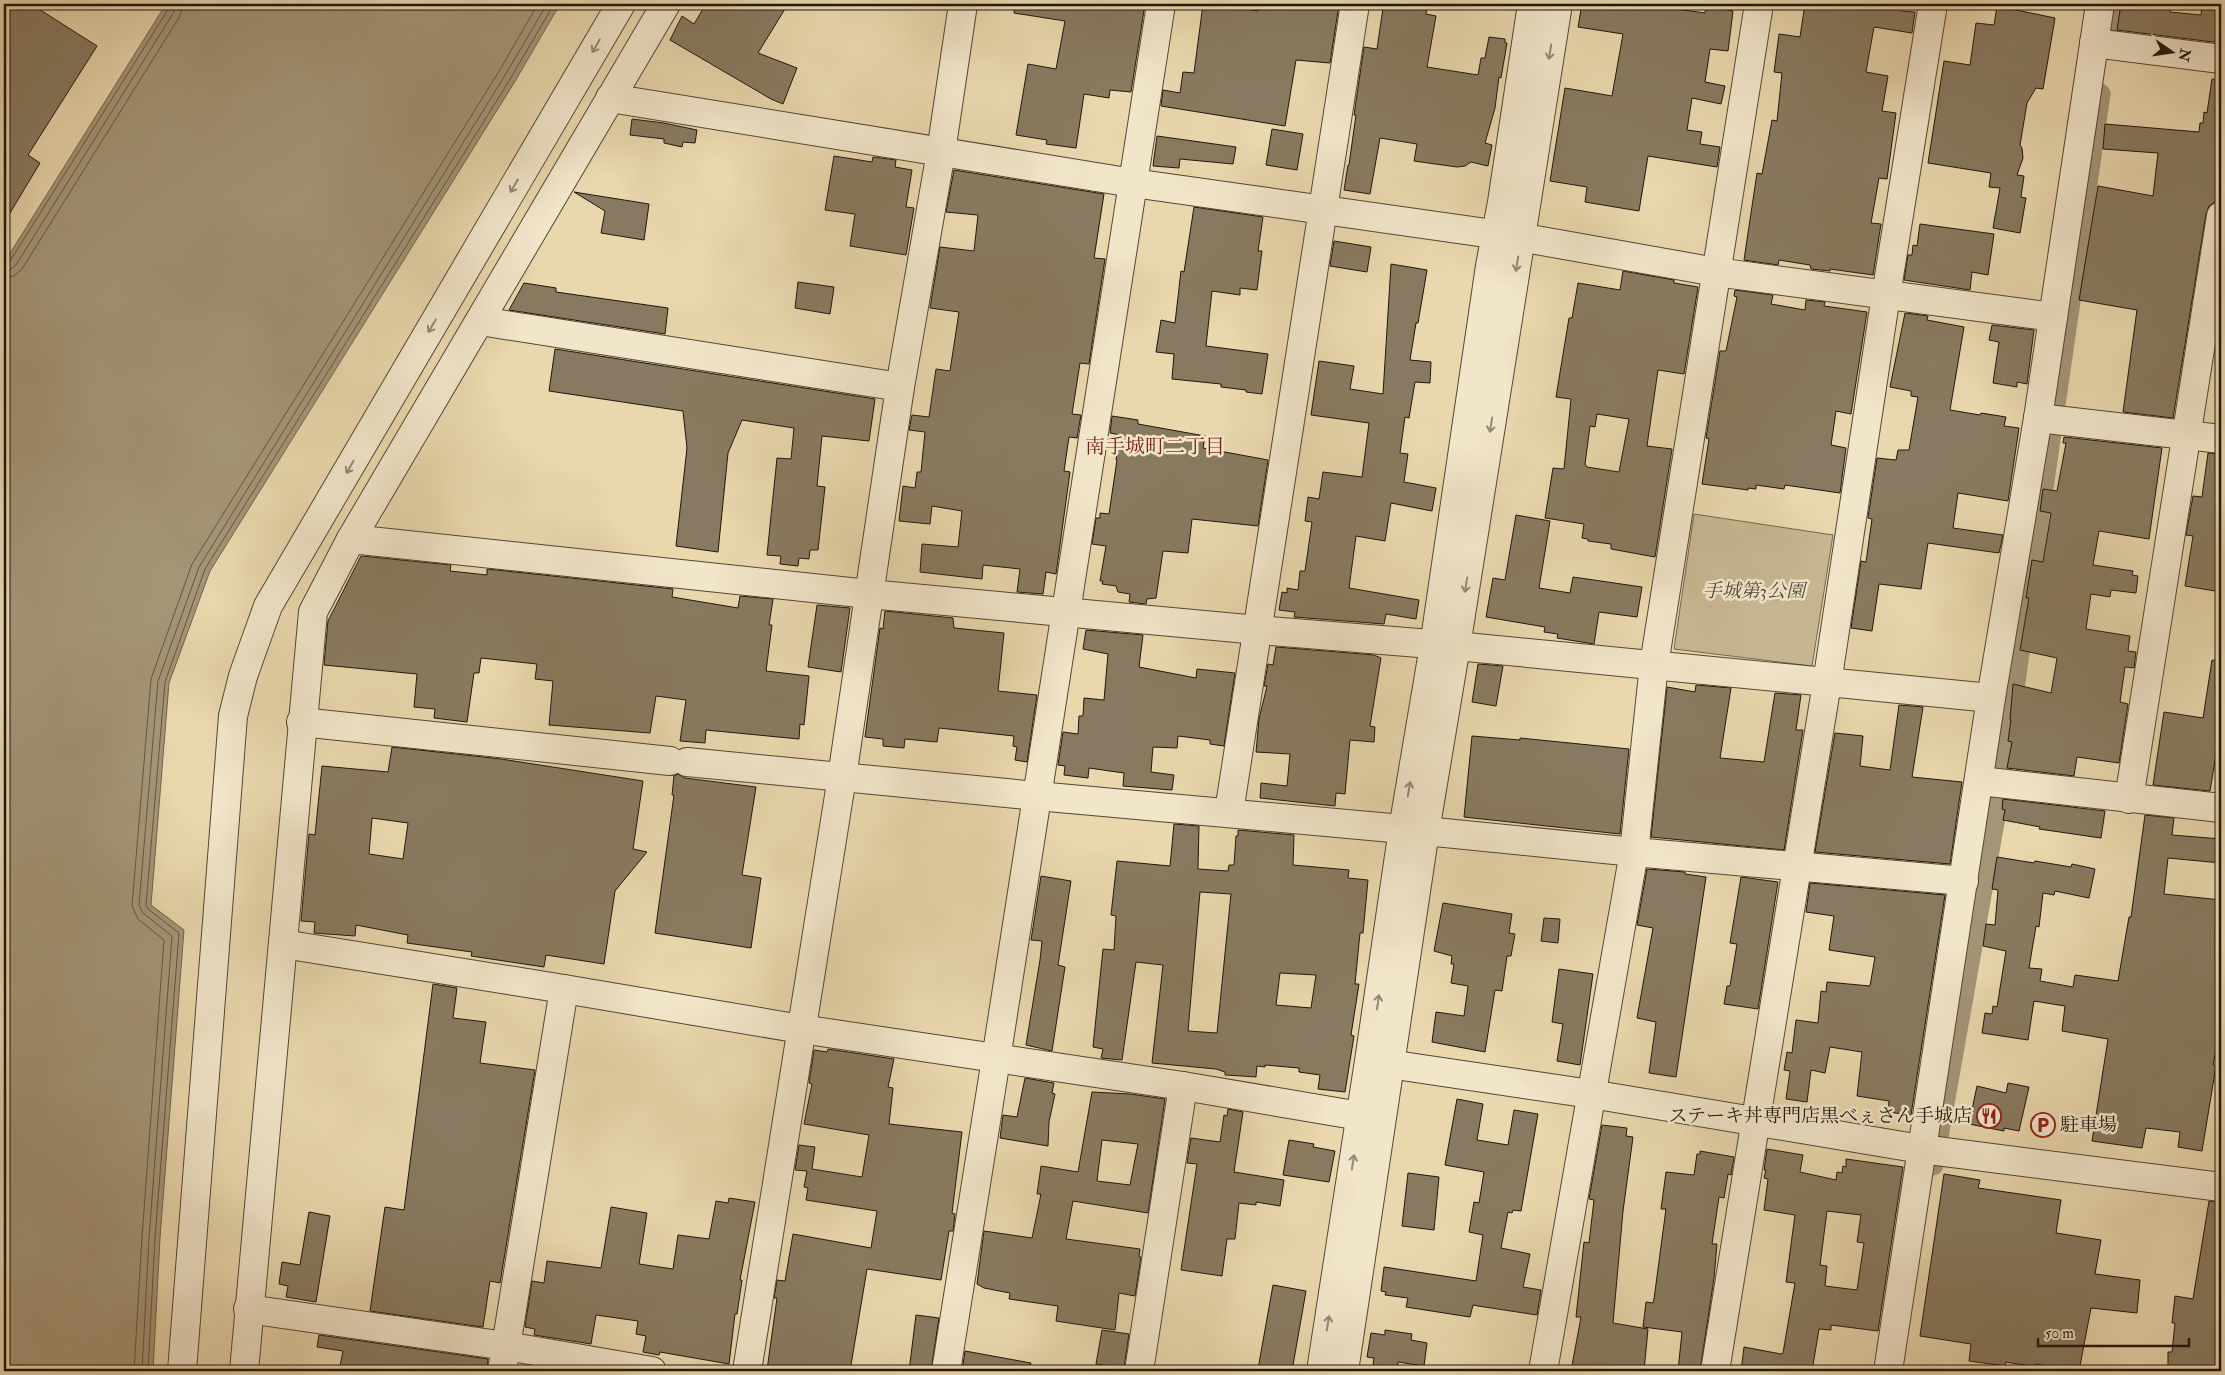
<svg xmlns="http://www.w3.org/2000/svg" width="2225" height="1375" font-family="'IM FELL Double Pica','Noto Serif JP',serif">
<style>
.green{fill:#c7b692;stroke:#736650}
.water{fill:#a49577;stroke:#6f624d}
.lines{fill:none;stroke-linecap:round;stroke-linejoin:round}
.shore{stroke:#625642;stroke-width:1}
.canal{stroke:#a49577;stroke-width:21}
.building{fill:#887a60;stroke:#1f160d;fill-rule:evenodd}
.minor-casing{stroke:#524635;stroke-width:30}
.minor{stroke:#f1e5ca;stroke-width:28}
.oneway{stroke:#928875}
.labels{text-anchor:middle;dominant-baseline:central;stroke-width:5;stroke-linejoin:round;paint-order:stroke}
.park-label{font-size:19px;font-style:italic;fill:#514635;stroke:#f1e5ca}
.poi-label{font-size:19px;fill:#1f160d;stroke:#f1e5ca;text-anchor:end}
.neighbourhood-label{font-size:20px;fill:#7a1f14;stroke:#f1e5ca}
</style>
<rect width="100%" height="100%" fill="#e9d7ad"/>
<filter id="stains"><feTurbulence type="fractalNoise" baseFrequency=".004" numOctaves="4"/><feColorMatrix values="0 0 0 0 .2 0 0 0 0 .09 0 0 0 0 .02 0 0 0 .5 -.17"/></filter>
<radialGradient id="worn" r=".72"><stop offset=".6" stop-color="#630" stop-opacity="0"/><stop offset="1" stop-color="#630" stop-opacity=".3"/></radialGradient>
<polygon class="green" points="1694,514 1833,535 1812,666 1674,649"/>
<polygon class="water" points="166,4 560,4 514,83 210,571 169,683 151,905 184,930 160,1238 153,1371 4,1371 4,263"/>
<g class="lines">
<g class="shore">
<polyline points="4,264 10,261 169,8 170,4"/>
<polyline points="4,271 11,269 16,265 174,12 176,4"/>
<polyline points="4,278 14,276 22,269 180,16 183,4"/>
<polyline points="134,1371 142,1237 164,940 138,919 132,906 151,679 192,564 498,73 538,4"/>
<polyline points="142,1371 149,1238 172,936 143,913 139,905 158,681 199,567 504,77 547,4"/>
<polyline points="148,1371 155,1238 179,933 148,909 146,905 165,682 205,569 509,81 554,4"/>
</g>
<g class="canal">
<polyline points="2109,36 2115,4"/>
<polyline points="1933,1165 1997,806 2100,94"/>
</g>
</g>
<g class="building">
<polygon points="4,4 31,4 97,46 28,155 40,163 4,223"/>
<polygon points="706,4 788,4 758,53 797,68 783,104 771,99 670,40 682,16 694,24"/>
<polygon points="1015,4 1145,4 1131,92 1110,90 1109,98 1084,94 1076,148 1046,144 1047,140 1016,135 1028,64 1056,69 1065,21 1014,13"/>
<polygon points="1203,4 1216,4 1258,11 1259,4 1339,4 1330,63 1296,60 1285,126 1161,106 1163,90 1180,93 1183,72 1194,73"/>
<polygon points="1391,4 1427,4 1426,14 1436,16 1427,67 1478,75 1481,58 1485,58 1489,37 1505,39 1505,43 1507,43 1501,78 1499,77 1495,108 1485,143 1492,145 1488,166 1471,162 1465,166 1457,167 1414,161 1417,144 1380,138 1370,194 1344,190 1348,165 1349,165 1356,115 1354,115 1364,47 1377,49 1383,8 1390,9"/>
<polygon points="1582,4 1641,4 1705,13 1706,6 1733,11 1728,51 1710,49 1705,82 1725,86 1721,104 1692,98 1687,130 1702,132 1700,144 1720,147 1717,167 1648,156 1639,211 1585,202 1587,187 1550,181 1565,88 1612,96 1623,34 1578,27"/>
<polygon points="1805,4 1902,4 1901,11 1915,12 1912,33 1874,27 1866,72 1888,76 1882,111 1896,113 1887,179 1879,178 1871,223 1881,224 1873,275 1830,269 1830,271 1811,269 1810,265 1779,260 1778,265 1744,260 1757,173 1762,174 1772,120 1777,121 1782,73 1774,72 1779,34 1800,37"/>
<polygon points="2121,4 2171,4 2170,12 2201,15 2202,4 2221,4 2221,43 2117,30"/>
<polygon points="1997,6 2055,18 2043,89 2036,88 2027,103 2020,145 2022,148 2023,158 2017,175 2024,176 2021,197 2026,198 2020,233 1993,228 2000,188 1989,187 1991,173 1928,163 1944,61 1970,65 1976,23 1994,25"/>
<polygon points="2212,79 2221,80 2221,168 2216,201 2209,206 2206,214 2173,418 2123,412 2137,310 2079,300 2098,186 2153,196 2158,153 2103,149 2105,124 2199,132 2200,123 2203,123 2204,112 2207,113"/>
<polygon points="632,119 664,123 697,130 695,143 683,142 682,147 664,143 664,139 630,135"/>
<polygon points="1272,129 1303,134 1297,170 1266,165"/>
<polygon points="1157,136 1236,147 1233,164 1180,159 1179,168 1153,166"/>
<polygon points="834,156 872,162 873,157 896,160 895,167 912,170 906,207 914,208 906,255 850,246 855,214 825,210"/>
<polygon points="954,170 1104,194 1094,258 1105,259 1089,364 1080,363 1072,414 1081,415 1077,438 1069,437 1064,471 1070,472 1056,574 1046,572 1043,594 1017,592 1020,569 983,565 982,579 920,572 922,544 958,547 962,511 932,506 930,524 899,521 903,486 915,488 917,472 921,472 925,432 909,430 912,415 929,417 936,369 950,371 959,312 930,308 940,247 974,251 978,215 946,212"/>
<polygon points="574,192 649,204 644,240 601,233 605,211"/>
<polygon points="1194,207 1263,217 1258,251 1262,251 1257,290 1240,288 1240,295 1212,291 1206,346 1268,354 1262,394 1246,392 1246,390 1221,387 1221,384 1172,379 1174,354 1156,352 1161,320 1175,323 1181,271 1184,272"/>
<polygon points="1920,224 1994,234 1988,275 1972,272 1970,290 1904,280 1908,255 1912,255 1913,245 1917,246"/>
<polygon points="1334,241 1371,247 1367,272 1330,266"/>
<polygon points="1391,264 1427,270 1418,323 1416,323 1410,360 1431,362 1430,383 1415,382 1409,418 1405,417 1400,453 1408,454 1404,482 1436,488 1432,511 1391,503 1385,541 1356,536 1349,588 1419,600 1416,619 1386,614 1384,624 1294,617 1295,612 1279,610 1282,592 1287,593 1287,588 1298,590 1300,571 1305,571 1312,522 1305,521 1308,497 1319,499 1323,472 1362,477 1369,423 1311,415 1319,361 1354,366 1350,389 1383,394"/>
<path d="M1623,271L1674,280V283L1698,287L1684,374L1658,370L1647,446L1672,449L1655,557L1611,549V544L1588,541V539L1582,538L1584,524L1545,518L1553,468L1564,469L1571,399L1556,397L1569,318H1572L1578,283L1620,290ZM1597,414L1629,419L1619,472L1587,467L1585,464L1590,426L1595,427Z"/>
<polygon points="798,282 834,287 830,314 795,308"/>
<polygon points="524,283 556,288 556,292 668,308 665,334 509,310"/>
<polygon points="1735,290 1773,295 1771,304 1805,310 1806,300 1825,302 1824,306 1867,312 1851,414 1836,411 1831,445 1846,448 1840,493 1785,485 1784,489 1756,485 1756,489 1748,488 1748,490 1702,484 1709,439 1706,438 1720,351 1726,351 1737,297 1734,296"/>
<polygon points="1905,313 1928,316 1927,320 1964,327 1950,410 1980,415 1981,413 2006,417 2004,426 2019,428 2008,501 1958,493 1953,528 2003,535 1999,553 1928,543 1921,589 1879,584 1872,631 1851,628 1861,561 1866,562 1872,519 1868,518 1877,458 1896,460 1898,450 1909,450 1918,397 1911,396 1911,391 1890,387"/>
<polygon points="1992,325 2034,330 2027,384 2017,382 2017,387 1993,383 1999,342 1989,340"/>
<polygon points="555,349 875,399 869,441 822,436 817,486 825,487 818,550 810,550 809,559 799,558 798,566 780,564 781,556 767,555 777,458 791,459 794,428 742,420 728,453 718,552 676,546 687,448 683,411 549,391"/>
<polygon points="1112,416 1138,420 1138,424 1205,436 1203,448 1268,460 1258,526 1192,519 1188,553 1163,551 1156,598 1147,599 1146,604 1129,602 1130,594 1118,592 1116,586 1102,584 1103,581 1100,581 1106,546 1092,544 1096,518 1100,518 1100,513 1109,514 1117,460 1116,460 1120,435 1110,433"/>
<polygon points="2064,437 2162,448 2149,539 2099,531 2093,565 2133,571 2132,575 2138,576 2136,593 2111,590 2110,597 2091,594 2086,629 2130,636 2128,651 2136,652 2134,668 2125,667 2120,702 2128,704 2119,763 2077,757 2074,776 2007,768 2012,742 2008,741 2011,720 2010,720 2013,684 2051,693 2057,658 2020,650 2029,598 2026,598 2032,560 2043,562 2051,513 2040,511 2043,489 2057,491 2066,443 2063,443"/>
<polygon points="2208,453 2221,454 2221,592 2185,586 2193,536 2186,535 2193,496 2202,497"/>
<polygon points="1516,515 1550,521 1539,588 1570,593 1573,577 1642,587 1637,617 1599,612 1594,644 1557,638 1558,634 1544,632 1545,627 1486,617 1493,578 1505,580"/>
<polygon points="361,556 451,565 450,571 487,575 487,569 673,589 672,597 738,608 740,596 773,599 769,625 772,625 766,671 809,676 804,725 800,724 799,739 706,730 705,743 680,741 686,700 656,696 650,733 549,725 553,681 535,679 537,664 481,658 479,673 474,673 467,722 434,718 435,709 414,707 417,674 324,665 328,621"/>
<polygon points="817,605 850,608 841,672 808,667"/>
<polygon points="885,611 953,618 954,628 1004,633 998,691 1037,695 1027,762 1015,760 1017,747 1013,746 1014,736 939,728 937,742 905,739 904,748 883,746 883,739 865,737 880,628 883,629"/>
<polygon points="1086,630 1143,635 1139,667 1196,678 1197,669 1235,673 1224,746 1210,744 1210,740 1178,736 1177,748 1153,747 1151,772 1174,775 1172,790 1123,786 1124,773 1089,768 1088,778 1064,775 1065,766 1058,765 1063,732 1078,734 1079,716 1083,716 1084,698 1104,700 1108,654 1083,649"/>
<polygon points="1276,647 1374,655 1381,658 1370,726 1375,727 1374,742 1350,740 1345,794 1336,793 1335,806 1260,798 1261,783 1287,786 1290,754 1256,752 1259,719 1267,686 1264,686 1268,664 1273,665"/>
<polygon points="2212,660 2221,661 2221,724 2210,791 2153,785 2164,712 2203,718"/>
<polygon points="1478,664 1503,666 1496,706 1472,702"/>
<polygon points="1696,685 1731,688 1720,758 1764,762 1775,693 1801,695 1796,730 1803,730 1784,850 1651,837 1667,687 1695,692"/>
<polygon points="1899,705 1923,707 1912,777 1962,782 1950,864 1815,852 1835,733 1863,736 1860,766 1890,770"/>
<polygon points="1472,736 1520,740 1520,738 1629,749 1620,834 1464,817"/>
<path d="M392,747L501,759L643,781L633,849L647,852L615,891L604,964L546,955L544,967L471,956L472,952L407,943L408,935L356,925L355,936L314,933L315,922L301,921L309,834L315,835L322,766L388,772ZM372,818L408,823L403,859L369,854Z"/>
<polygon points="678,774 685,778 756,787 742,875 761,878 751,948 655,933 674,795 672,795 674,776"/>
<polygon points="2003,799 2105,811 2101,838 2039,829 2040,827 2003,820 2005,810 2002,809"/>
<polygon points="2145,815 2174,818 2172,835 2221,839 2221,863 2168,858 2164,894 2221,900 2221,1027 2213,1065 2216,1066 2202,1151 2178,1147 2180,1132 2146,1128 2142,1148 2092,1141 2108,1039 2062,1031 2065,1006 2034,1001 2028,1040 1982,1033 1985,1013 1992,1014 1993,1006 1997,1007 2006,951 1983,946 1986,924 1995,925 1998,890 1992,889 1997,857 2034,863 2035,861 2071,867 2072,864 2095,869 2089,898 2055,891 2054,895 2043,893 2039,927 2036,926 2029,968 2042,969 2040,981 2073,987 2075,975 2118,981 2129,917 2131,917"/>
<path d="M1174,824L1199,826L1198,869L1228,871L1229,865H1234L1236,836H1238V830L1294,835L1293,865L1349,870L1348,878L1368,880L1363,933H1360L1355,984H1359L1351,1035L1354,1036L1345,1092L1318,1089L1320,1075L1299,1072V1068L1265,1065V1067L1257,1066L1256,1077L1242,1076L1225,1075V1072L1216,1069L1152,1063L1163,965L1136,962L1122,1060L1101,1058L1103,1049L1093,1047L1103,949L1114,950L1116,916L1111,915L1117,861L1170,866ZM1200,892L1231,894L1217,1033L1188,1031ZM1280,973L1316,975L1311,1008L1276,1005Z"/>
<polygon points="1647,869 1685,872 1685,874 1706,877 1676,1077 1649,1073 1656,1022 1637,1018 1653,928 1637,925"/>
<polygon points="1041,876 1071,881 1058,965 1065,967 1052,1051 1026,1045 1040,960 1042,941 1031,940"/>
<polygon points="1741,877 1778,882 1758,1009 1724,1004 1727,986 1730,986 1737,944 1730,943"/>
<polygon points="1810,883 1945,895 1911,1115 1888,1112 1889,1101 1857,1096 1862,1052 1830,1047 1825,1073 1811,1070 1807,1102 1786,1099 1790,1071 1784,1070 1787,1052 1792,1053 1796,1020 1818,1023 1821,991 1826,992 1827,982 1870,986 1875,957 1829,950 1834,916 1806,912"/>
<polygon points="1443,903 1512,914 1509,933 1515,934 1511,956 1507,956 1502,991 1495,990 1485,1052 1432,1042 1436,1012 1464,1016 1468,986 1451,983 1454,964 1451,964 1452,956 1434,951"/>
<polygon points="1544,918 1560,919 1558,943 1541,941"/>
<polygon points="1559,969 1593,974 1580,1065 1557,1061 1563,1024 1552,1022"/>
<polygon points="433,984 457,988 453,1018 486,1022 480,1063 535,1070 500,1283 490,1281 483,1327 370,1311 385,1207 404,1210"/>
<polygon points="828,1049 894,1059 888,1087 893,1088 889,1124 962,1132 952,1213 955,1214 953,1231 949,1231 941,1280 867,1269 850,1371 802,1365 801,1371 767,1370 777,1298 774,1298 777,1280 785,1281 793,1234 871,1248 877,1211 806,1200 808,1188 804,1187 807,1171 795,1170 799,1145 815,1147 812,1169 862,1177 869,1135 804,1124 812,1084 809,1083 814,1050 827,1052"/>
<polygon points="1025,1078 1054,1083 1052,1093 1055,1094 1049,1122 1048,1146 1000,1138 1003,1115 1017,1117"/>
<polygon points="2008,1083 2029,1087 2019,1131 2004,1128 2004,1131 1969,1124 1977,1086 2006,1093"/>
<path d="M1092,1092L1130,1094L1165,1099L1148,1213L1073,1201L1066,1239L1140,1249L1139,1257H1141L1135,1296L1119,1293L1115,1330L1056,1321L1058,1306L1009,1299L1010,1293L984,1288L977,1284L984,1231L1032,1238L1041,1194H1037L1041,1166L1078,1172ZM1102,1140L1138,1144L1130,1185L1097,1181Z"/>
<polygon points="1457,1099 1483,1104 1477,1140 1508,1145 1514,1110 1538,1114 1521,1211 1513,1210 1512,1213 1508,1212 1501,1248 1530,1254 1523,1287 1541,1290 1537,1315 1478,1306 1473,1305 1470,1317 1406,1307 1408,1298 1385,1295 1386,1292 1381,1291 1384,1267 1476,1281 1483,1235 1469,1232 1474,1202 1479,1203 1484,1172 1445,1165"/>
<polygon points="1228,1109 1243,1112 1234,1172 1284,1180 1280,1206 1256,1202 1256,1205 1239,1203 1235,1239 1227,1239 1222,1276 1181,1270 1197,1164 1187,1163 1191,1138 1220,1142 1224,1115 1227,1116"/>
<polygon points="1602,1125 1627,1128 1626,1136 1633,1137 1623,1211 1613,1323 1648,1329 1644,1371 1571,1371 1581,1317 1576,1317 1584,1242 1589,1243 1594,1200 1589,1199"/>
<polygon points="1289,1140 1314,1144 1313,1147 1335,1151 1329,1182 1283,1175"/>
<path d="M1767,1149L1803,1155L1800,1172L1836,1180L1837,1172L1842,1173L1843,1166L1846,1167V1159L1903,1167L1878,1331L1831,1325V1330L1819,1329L1812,1371H1741L1744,1347L1781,1354L1783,1353L1795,1283L1786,1282L1795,1215L1764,1210L1768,1179L1764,1178L1766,1170H1764ZM1827,1211L1861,1215L1857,1242L1864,1243L1857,1290L1825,1286L1827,1266L1820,1265Z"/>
<polygon points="1700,1151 1734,1157 1731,1175 1728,1174 1724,1198 1719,1197 1712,1244 1717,1244 1714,1278 1700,1371 1678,1371 1682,1332 1643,1327 1646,1302 1653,1303 1654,1299 1666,1209 1661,1209 1666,1172 1694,1175 1697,1154 1700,1154"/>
<polygon points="1408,1173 1439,1177 1434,1230 1402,1226"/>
<polygon points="1944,1174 1980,1180 1978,1188 2061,1200 2056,1233 2101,1240 2095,1274 2140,1280 2137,1313 2091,1308 2079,1371 2036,1364 2036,1367 2006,1362 2005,1366 1969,1361 1971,1344 1920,1336"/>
<polygon points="729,1198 755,1202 740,1280 742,1280 737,1314 735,1314 729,1364 660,1352 659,1355 643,1352 646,1336 636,1334 638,1321 596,1315 591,1344 534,1335 535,1329 525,1327 532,1281 544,1283 547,1261 601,1268 611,1207 647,1213 639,1264 673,1269 678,1235 709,1239 716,1201 728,1203"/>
<polygon points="2209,1201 2221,1202 2221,1371 2185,1371 2185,1368 2168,1367 2168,1352 2172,1352 2175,1323 2172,1323 2175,1296 2193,1299"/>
<polygon points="309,1212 330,1216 316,1302 286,1297 288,1286 279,1284 282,1262 300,1265"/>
<polygon points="1273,1285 1306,1291 1292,1371 1258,1369"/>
<polygon points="916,1315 939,1318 931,1371 909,1371"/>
<polygon points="1102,1330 1129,1334 1124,1368 1096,1364"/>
<polygon points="1385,1330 1412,1334 1411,1340 1427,1343 1424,1366 1398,1362 1397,1371 1372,1371 1374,1358 1367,1357 1371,1333 1385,1335"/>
<polygon points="319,1335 488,1359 487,1371 339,1371 343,1351 317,1347"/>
<polygon points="965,1351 1031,1363 1030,1371 962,1371"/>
</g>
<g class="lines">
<defs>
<g id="minor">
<polyline points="2094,43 2221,59"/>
<polyline points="610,98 1133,183 1536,240 1716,272 2053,317"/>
<polyline points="480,321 900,387"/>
<polyline points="2038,418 2221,439"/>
<polyline points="351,539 869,594 1258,630 1456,646 1991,698"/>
<polyline points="301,722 670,761"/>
<polyline points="687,762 1037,796 1425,831 1634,852 1964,881"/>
<polyline points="1980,781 2221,808"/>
<polyline points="2129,799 2221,216"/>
<polyline points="1229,812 1355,4"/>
<polyline points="283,944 564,989 801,1029 1183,1086 1360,1116"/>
<polyline points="1375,1062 1591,1094 1921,1149 2221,1187"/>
<polyline points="248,1309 506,1346 652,1371"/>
<polyline points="182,1371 233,716 243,676 268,606 621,4"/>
<polyline points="244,1371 313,612 351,539 666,4"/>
<polyline points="502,1371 564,989"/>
<polyline points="747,1371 842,777 900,387 941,152 963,4"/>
<polyline points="946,1371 996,1059 1161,4"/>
<polyline points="1139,1371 1183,1086"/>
<polyline points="1321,1371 1369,1061 1403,829 1434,646 1490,266 1502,202 1532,4"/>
<polyline points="1344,1371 1425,831 1456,646 1558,4"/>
<polyline points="1543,1371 1634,852 1654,665 1759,4"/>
<polyline points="1715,1371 1827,683 1886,295 1933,4"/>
<polyline points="1888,1371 1991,698 2038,418 2100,4"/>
</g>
</defs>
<use href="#minor" class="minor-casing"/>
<use href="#minor" class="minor"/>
</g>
<defs><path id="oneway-shaft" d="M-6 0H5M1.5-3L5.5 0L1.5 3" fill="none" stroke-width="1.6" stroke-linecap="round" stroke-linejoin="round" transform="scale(1.25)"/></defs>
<g class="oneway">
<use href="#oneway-shaft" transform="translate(596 46) rotate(120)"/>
<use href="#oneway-shaft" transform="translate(1550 52) rotate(99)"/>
<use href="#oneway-shaft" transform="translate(514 186) rotate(120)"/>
<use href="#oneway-shaft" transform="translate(1517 264) rotate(99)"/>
<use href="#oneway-shaft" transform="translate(432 326) rotate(120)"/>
<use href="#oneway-shaft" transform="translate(1491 425) rotate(99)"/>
<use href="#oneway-shaft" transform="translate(350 467) rotate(120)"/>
<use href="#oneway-shaft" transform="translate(1466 585) rotate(99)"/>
<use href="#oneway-shaft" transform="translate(1409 789) rotate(-81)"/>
<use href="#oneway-shaft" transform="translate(1378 1002) rotate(-82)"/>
<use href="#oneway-shaft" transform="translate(1353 1162) rotate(-81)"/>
<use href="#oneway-shaft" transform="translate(1328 1323) rotate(-81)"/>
</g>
<defs>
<symbol id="restaurant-ring" viewBox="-11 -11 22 22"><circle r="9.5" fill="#f1e5ca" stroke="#8f2418" stroke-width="1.5"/><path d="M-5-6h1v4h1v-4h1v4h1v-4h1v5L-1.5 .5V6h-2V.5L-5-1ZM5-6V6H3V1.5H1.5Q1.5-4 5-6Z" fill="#8f2418"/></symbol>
<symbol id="parking-ring" viewBox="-11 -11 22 22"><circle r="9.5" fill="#f1e5ca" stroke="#8f2418" stroke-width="1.5"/><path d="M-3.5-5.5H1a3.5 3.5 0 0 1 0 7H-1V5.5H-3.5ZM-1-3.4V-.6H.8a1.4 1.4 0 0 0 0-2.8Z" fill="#8f2418"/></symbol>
</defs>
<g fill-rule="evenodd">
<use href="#restaurant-ring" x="1975" y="1102" width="28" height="28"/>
<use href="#parking-ring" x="2029" y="1111" width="28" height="28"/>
</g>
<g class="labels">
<g class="park-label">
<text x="1754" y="591">手城第3公園</text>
</g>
<g class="poi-label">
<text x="1972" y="1116">ステーキ丼専門店黒べぇさん手城店</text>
<text x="2060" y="1125" text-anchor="start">駐車場</text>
</g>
<g class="neighbourhood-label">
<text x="1155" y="446">南手城町二丁目</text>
</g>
</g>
<rect width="2225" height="1375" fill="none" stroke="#e9d7ad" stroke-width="20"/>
<rect x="5" y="5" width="2215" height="1365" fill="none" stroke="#1f160d" stroke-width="2.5"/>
<rect x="10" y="10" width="2205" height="1355" fill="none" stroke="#1f160d"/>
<g transform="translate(2172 52) rotate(103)" stroke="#f1e5ca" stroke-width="4" paint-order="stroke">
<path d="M0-4L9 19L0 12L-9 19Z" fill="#1f160d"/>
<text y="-8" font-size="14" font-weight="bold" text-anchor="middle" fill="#1f160d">N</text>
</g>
<path d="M2038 1338v8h151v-8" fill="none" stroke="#1f160d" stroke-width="2.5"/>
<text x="2045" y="1338" font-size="15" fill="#1f160d" stroke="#f1e5ca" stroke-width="4" paint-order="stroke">50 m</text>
<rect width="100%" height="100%" filter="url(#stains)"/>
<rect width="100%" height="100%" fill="url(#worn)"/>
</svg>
